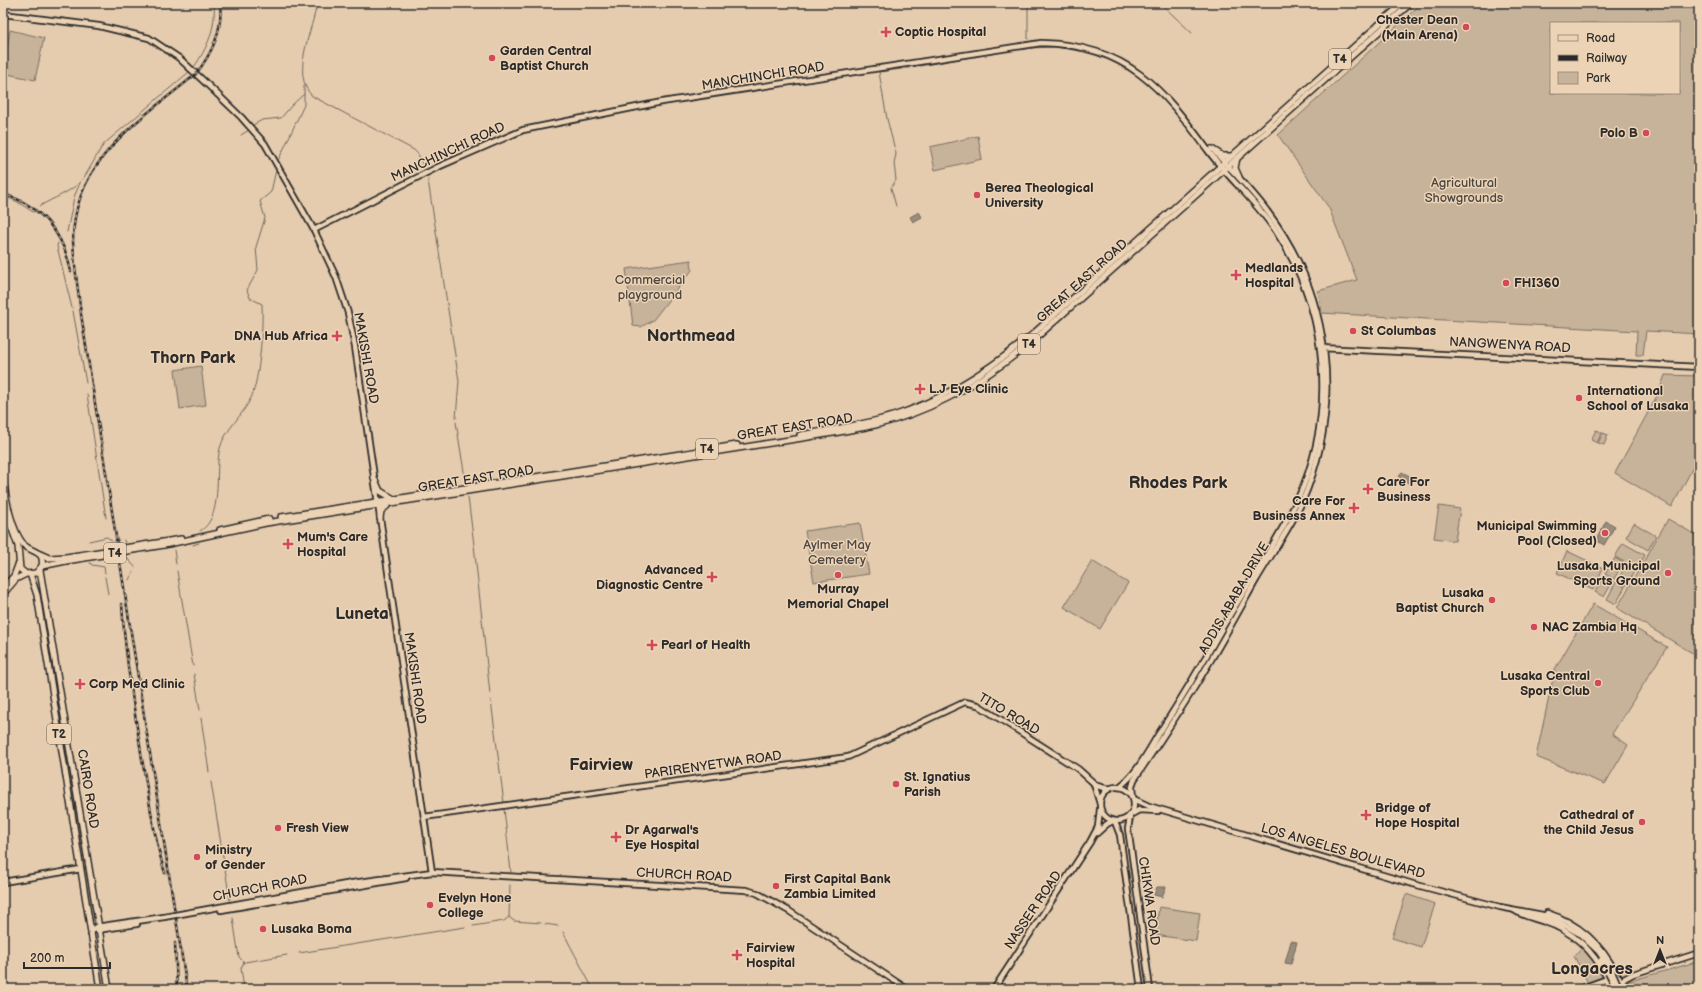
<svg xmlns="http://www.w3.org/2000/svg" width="1702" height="992" font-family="'Balsamiq Sans',sans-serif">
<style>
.green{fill:#c7b29a;stroke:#796e62;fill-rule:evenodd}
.water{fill:#9b8d7b;stroke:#6e665b}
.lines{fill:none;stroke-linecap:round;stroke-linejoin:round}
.stream{stroke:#6e665b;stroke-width:1}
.secondary-casing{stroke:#2b2b2b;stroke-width:8}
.primary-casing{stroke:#2b2b2b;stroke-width:8}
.secondary{stroke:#edd3b5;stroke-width:4.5}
.primary{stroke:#edd3b5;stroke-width:5}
.rail-casing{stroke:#2b2b2b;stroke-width:2.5}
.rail{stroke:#edd3b5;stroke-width:1;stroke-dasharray:3;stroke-linecap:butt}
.secondary-bridge-casing{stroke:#2b2b2b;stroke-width:8;stroke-linecap:butt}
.primary-bridge-casing{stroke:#2b2b2b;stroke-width:8;stroke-linecap:butt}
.secondary-bridge{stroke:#edd3b5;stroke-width:4.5}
.primary-bridge{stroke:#edd3b5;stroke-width:5}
.poi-dot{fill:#d1495b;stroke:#edd3b5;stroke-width:1.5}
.labels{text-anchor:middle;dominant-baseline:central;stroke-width:3;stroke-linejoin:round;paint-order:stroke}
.shield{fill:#edd3b5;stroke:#655d54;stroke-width:1}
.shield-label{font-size:12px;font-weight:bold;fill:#2b2b2b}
.poi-label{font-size:13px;font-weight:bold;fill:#2b2b2b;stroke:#edd3b5;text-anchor:start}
.street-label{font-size:13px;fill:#2b2b2b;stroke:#edd3b5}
.park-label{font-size:13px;fill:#4a4641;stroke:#edd3b5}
.district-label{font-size:17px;font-weight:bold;fill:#2b2b2b;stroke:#edd3b5}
</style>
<rect width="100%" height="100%" fill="#e5ccaf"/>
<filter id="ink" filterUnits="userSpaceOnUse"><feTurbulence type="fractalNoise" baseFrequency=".025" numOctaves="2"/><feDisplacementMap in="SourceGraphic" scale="8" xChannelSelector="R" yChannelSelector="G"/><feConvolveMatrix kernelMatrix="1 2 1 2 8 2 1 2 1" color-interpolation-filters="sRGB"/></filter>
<g filter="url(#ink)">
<g class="green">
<path d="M1422,3H1699V334L1646,331L1643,355H1636L1637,331L1322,313L1318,291L1357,280L1329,208L1278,135ZM1551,23H1679V93H1551Z"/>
<polygon points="10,30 44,38 35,80 3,73"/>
<polygon points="978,136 982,159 935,170 930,147"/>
<polygon points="691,260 692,270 653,320 641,327 633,326 626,269"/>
<polygon points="201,366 206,405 180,409 175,370"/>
<polygon points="1665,375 1699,376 1699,456 1672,507 1615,473 1658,394"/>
<polygon points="1596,430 1602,432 1597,443 1591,440"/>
<polygon points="1603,433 1608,435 1604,445 1598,443"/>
<polygon points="1439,506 1460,509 1455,541 1434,538"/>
<polygon points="1668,519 1699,537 1699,657 1617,608"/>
<polygon points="860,523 869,574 814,582 805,531"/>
<polygon points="1634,523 1656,536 1648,550 1626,537"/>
<polygon points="1623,543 1645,555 1637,569 1615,557"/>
<polygon points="1567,551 1603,568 1593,590 1557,573"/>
<polygon points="1615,558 1623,563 1614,579 1605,574"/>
<polygon points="1092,561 1128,583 1100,629 1064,607"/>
<polygon points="1626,565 1635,570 1626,586 1617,581"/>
<polygon points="1604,576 1613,581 1604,597 1595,592"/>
<polygon points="1616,582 1625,587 1616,604 1607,599"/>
<polygon points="1593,604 1667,647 1612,734 1628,745 1605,784 1536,757 1555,669"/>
<polygon points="1406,894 1435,904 1421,947 1392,938"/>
<polygon points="1159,907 1200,913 1196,941 1155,935"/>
<polygon points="1582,947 1593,958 1604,976 1603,980 1589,985 1574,956"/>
<polygon points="1699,961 1699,989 1624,989 1623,983"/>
</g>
<g class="water">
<polygon points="919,212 922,217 913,222 910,217"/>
<polygon points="1402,472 1413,478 1410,484 1399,477"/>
<polygon points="1606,521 1615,526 1604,545 1596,540"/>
<polygon points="1157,887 1166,887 1162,897 1154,895"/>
<polygon points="1291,941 1297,942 1291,964 1285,963"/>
</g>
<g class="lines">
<g class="stream">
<path d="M317,3C313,30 290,73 312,96L414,150L418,154L425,170"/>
<polyline points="1160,3 1192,33"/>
<polyline points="1028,39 1028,7"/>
<polyline points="1030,48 1055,47 1087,52"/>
<polyline points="1094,53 1102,56"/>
<polyline points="983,55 1025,48"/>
<polyline points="974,57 979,56"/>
<polyline points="920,66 971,57"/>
<path d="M194,67C208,47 216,28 214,3"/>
<polyline points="912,67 916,66"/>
<polyline points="905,68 909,68"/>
<polyline points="253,125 262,120 281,118 292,105 304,94"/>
<polyline points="241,135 249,130"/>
<polyline points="279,159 304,105 304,86"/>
<polyline points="428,180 459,381 456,418"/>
<polyline points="3,196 16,201 33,212 36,211"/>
<path d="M40,206C53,198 69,193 80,182C88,174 96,155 104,144L189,72"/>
<polyline points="896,206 891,188 896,180 894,163 896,154 887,119 879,72 902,69"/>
<polyline points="67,232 74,197 80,183"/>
<polyline points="58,243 57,246 72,308"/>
<polyline points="73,311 86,383"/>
<polyline points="87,394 106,518"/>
<polyline points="456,422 466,484"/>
<polyline points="468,497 474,545 490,694"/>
<path d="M200,531C224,518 214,471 220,448C225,430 243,415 251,398C260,379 263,326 262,304L250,298L247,290L258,270L256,247L265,218L260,201L271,192L276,170"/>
<polyline points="118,540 119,540"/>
<polyline points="124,540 125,545"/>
<polyline points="89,541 107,537 112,541"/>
<polyline points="114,541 116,540"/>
<polyline points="193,545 199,543"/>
<polyline points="174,550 176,564"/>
<polyline points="126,552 127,558 135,567"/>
<polyline points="90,563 92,565 104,567 105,573"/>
<polyline points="177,571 193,666"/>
<polyline points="105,577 108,594"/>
<polyline points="129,580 133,572"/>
<polyline points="194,674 200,710"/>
<polyline points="491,700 504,803"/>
<polyline points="201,718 209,772"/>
<polyline points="211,782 230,900"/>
<polyline points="504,809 511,872"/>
<polyline points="510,885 509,917 514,921 541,923"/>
<polyline points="233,918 239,957 244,962 241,968 244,989"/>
<polyline points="545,924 558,926"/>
<polyline points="473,926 504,921 509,917"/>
<polyline points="563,932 593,989"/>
<polyline points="299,953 465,927"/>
<polyline points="245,962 287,955"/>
</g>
<defs>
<g id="secondary">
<polyline points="3,14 99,26 149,38 179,58 210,87 241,117 265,144 314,230 336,277 348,313 355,347 432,872"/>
<path d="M314,230L438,167L523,130L662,102L1041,43C1128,45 1162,88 1210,153C1232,182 1260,205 1279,236C1329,315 1337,415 1297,501C1275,545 1246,587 1221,630C1201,666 1180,701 1158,735C1147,753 1136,775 1119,787"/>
<polyline points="1321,348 1699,367"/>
<polyline points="1094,784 1100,804"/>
<circle cx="1117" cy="804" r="17"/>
<path d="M1133,797L1132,787L1134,780C1154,750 1175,719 1194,688C1216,653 1235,618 1255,582C1270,556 1289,530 1302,502C1344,406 1331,295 1267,211C1252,190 1233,172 1215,152"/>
<polyline points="1134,799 1149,806 1413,884 1500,907 1548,916 1580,934 1598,951 1612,971"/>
<polyline points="1132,814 1139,810 1158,811"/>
<polyline points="424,817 848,757 965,702 978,705 1078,769 1097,786 1109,789"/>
<polyline points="1130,817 1128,829 1131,849 1150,989"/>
<polyline points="1115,822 1120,835 1141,989"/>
<polyline points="1097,833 1107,824 1113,821"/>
<polyline points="3,882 81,869"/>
<polyline points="221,910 406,878"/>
<path d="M1514,910C1524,917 1534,918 1545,922C1573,931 1594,952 1607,978"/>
<polyline points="186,913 352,883 432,872 746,890 757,893 789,911 907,989"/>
<path d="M1547,913C1579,923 1602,945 1617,975"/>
<polyline points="1527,915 1546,919 1563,926"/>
<polyline points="97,930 137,924"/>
<polyline points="91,934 93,929 96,927 164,917"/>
<polyline points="1601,960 1608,972"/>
<polyline points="1608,977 1607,982 1612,989"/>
<polyline points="1620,981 1633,974 1699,953"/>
<polyline points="1608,985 1615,987 1619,983 1619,977 1614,974"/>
<polyline points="994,989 1090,842 1098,827 1100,809"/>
<polyline points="1579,989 1607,979"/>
<polyline points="1590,989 1608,984"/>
</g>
<g id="primary">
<polyline points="1212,149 1223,156 1230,156"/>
<polyline points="1237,158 1235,168 1239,177"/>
<path d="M800,435C831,430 863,425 893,416C946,399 991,369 1033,334L1403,3"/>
<polyline points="374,478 380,491 392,498"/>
<path d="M3,479C6,498 11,530 24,545C32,553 45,550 42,566L36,573L26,574L20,569L18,546L3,504"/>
<polyline points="281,517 737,445"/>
<polyline points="380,518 381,511 387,506"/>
<polyline points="220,530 269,519"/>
<polyline points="163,542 181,539"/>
<path d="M164,545L266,523L821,435C839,432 857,429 875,425C935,411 990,377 1036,338L1411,3"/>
<polyline points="40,554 49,558 66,557"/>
<polyline points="42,566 66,561"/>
<polyline points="40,570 109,989"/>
<polyline points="30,574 37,595 100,989"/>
<polyline points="3,588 14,576 18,565"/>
<polyline points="3,594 16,579 26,574"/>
</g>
</defs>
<use href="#secondary" class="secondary-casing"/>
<use href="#primary" class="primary-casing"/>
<use href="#secondary" class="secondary"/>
<use href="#primary" class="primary"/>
<defs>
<g id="rail">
<path d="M3,194C41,205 64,234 71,272"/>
<path d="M122,604C125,657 134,707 142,759C149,797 153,835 165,873"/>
<polyline points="175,943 177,989"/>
<path d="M187,989L81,314C78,289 74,265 73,241C73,159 141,120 196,74C212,53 223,31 220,3"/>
</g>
</defs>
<use href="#rail" class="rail-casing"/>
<use href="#rail" class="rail"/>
<defs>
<g id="secondary-bridge">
<polyline points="164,917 186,913"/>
<polyline points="1612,971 1619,987"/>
<polyline points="1608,972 1616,988"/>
</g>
<g id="primary-bridge">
<polyline points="66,557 163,542"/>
<polyline points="66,561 164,545"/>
</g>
</defs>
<use href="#secondary-bridge" class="secondary-bridge-casing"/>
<use href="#primary-bridge" class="primary-bridge-casing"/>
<use href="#secondary-bridge" class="secondary-bridge"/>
<use href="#primary-bridge" class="primary-bridge"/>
</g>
</g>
<g class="poi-dot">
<circle cx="1466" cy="27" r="4"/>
<path d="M884 26h4v4h4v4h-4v4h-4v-4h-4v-4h4z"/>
<circle cx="492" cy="58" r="4"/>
<circle cx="1646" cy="133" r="4"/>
<circle cx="977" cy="195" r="4"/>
<path d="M1234 269h4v4h4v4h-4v4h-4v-4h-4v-4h4z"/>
<circle cx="1506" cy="283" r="4"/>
<circle cx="1353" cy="331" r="4"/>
<path d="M335 330h4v4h4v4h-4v4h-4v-4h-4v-4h4z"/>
<path d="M918 383h4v4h4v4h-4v4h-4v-4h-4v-4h4z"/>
<circle cx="1579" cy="398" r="4"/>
<path d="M1366 483h4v4h4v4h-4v4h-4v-4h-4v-4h4z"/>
<path d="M1352 502h4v4h4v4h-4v4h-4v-4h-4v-4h4z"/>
<circle cx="1605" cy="533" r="4"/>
<path d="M286 538h4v4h4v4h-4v4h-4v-4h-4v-4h4z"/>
<circle cx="1668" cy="573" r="4"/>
<circle cx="838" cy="575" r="4"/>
<path d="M710 571h4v4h4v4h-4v4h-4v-4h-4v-4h4z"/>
<circle cx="1492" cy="600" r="4"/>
<circle cx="1534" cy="627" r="4"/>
<path d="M650 639h4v4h4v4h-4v4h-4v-4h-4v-4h4z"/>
<circle cx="1598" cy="683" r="4"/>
<path d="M78 678h4v4h4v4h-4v4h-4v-4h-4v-4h4z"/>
<circle cx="896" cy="784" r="4"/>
<path d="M1364 809h4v4h4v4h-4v4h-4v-4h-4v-4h4z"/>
<circle cx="1642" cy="822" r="4"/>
<circle cx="278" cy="828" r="4"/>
<path d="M614 831h4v4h4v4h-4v4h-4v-4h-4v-4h4z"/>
<circle cx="197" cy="857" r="4"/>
<circle cx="776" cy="886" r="4"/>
<circle cx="430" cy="905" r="4"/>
<circle cx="263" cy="929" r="4"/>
<path d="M735 949h4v4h4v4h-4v4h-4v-4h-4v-4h4z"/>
</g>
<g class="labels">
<g class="shield">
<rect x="1329" y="49" width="22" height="20" rx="3"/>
<rect x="1018" y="334" width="22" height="20" rx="3"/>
<rect x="696" y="439" width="22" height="20" rx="3"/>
<rect x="104" y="543" width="22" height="20" rx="3"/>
<rect x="47" y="724" width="24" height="20" rx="3"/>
</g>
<g class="shield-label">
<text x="1340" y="59">T4</text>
<text x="1029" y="344">T4</text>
<text x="707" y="449">T4</text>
<text x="115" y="553">T4</text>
<text x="59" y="734">T2</text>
</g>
<g class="poi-label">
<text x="1458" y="20" text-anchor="end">Chester Dean<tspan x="1458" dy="15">(Main Arena)</tspan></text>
<text x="895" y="32">Coptic Hospital</text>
<text x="500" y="51">Garden Central<tspan x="500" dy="15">Baptist Church</tspan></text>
<text x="1638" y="133" text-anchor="end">Polo B</text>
<text x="985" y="188">Berea Theological<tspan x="985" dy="15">University</tspan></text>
<text x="1245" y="268">Medlands<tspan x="1245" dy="15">Hospital</tspan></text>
<text x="1514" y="283">FHI360</text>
<text x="1361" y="331">St Columbas</text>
<text x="328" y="336" text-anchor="end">DNA Hub Africa</text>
<text x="929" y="389">L.J Eye Clinic</text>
<text x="1587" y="391">International<tspan x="1587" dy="15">School of Lusaka</tspan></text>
<text x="1377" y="482">Care For<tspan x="1377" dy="15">Business</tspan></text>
<text x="1345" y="501" text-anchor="end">Care For<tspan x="1345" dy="15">Business Annex</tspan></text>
<text x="1597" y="526" text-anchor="end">Municipal Swimming<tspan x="1597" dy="15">Pool (Closed)</tspan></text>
<text x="297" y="537">Mum's Care<tspan x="297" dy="15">Hospital</tspan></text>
<text x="1660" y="566" text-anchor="end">Lusaka Municipal<tspan x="1660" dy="15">Sports Ground</tspan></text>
<text x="703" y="570" text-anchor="end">Advanced<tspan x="703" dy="15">Diagnostic Centre</tspan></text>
<text x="838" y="589" text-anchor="middle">Murray<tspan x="838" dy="15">Memorial Chapel</tspan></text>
<text x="1484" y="593" text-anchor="end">Lusaka<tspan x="1484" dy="15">Baptist Church</tspan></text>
<text x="1542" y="627">NAC Zambia Hq</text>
<text x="661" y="645">Pearl of Health</text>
<text x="1590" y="676" text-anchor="end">Lusaka Central<tspan x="1590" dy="15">Sports Club</tspan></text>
<text x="89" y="684">Corp Med Clinic</text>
<text x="904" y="777">St. Ignatius<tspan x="904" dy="15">Parish</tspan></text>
<text x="1375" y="808">Bridge of<tspan x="1375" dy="15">Hope Hospital</tspan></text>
<text x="1634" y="815" text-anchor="end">Cathedral of<tspan x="1634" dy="15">the Child Jesus</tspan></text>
<text x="286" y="828">Fresh View</text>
<text x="625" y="830">Dr Agarwal's<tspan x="625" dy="15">Eye Hospital</tspan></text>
<text x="205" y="850">Ministry<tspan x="205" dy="15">of Gender</tspan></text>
<text x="784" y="879">First Capital Bank<tspan x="784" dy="15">Zambia Limited</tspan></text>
<text x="438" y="898">Evelyn Hone<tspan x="438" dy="15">College</tspan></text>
<text x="271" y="929">Lusaka Boma</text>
<text x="746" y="948">Fairview<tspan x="746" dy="15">Hospital</tspan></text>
</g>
<g class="street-label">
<text transform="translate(763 76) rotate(-9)">MANCHINCHI ROAD</text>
<text transform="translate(448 152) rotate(-25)">MANCHINCHI ROAD</text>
<text transform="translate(1082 281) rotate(-42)">GREAT EAST ROAD</text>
<text transform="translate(1510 345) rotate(3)">NANGWENYA ROAD</text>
<text transform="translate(366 358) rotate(80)">MAKISHI ROAD</text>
<text transform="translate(795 427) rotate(-9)">GREAT EAST ROAD</text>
<text transform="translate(476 479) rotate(-9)">GREAT EAST ROAD</text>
<text transform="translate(1234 598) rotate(-60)">ADDIS ABABA DRIVE</text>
<text transform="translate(415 678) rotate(82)">MAKISHI ROAD</text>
<text transform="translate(1009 714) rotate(31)">TITO ROAD</text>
<text transform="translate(713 765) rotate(-8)">PARIRENYETWA ROAD</text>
<text transform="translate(88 789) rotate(81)">CAIRO ROAD</text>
<text transform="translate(1343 851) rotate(16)">LOS ANGELES BOULEVARD</text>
<text transform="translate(684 875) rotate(3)">CHURCH ROAD</text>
<text transform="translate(260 888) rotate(-11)">CHURCH ROAD</text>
<text transform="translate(1149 901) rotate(82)">CHIKWA ROAD</text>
<text transform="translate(1033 910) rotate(-56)">NASSER ROAD</text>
</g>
<g class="park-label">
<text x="1464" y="183">Agricultural<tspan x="1464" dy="15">Showgrounds</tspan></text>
<text x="650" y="280">Commercial<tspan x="650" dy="15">playground</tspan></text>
<text x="837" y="545">Aylmer May<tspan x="837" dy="15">Cemetery</tspan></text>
</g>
<g class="district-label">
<text x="691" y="336">Northmead</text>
<text x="193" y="358">Thorn Park</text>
<text x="1178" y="483">Rhodes Park</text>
<text x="362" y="614">Luneta</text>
<text x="601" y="765">Fairview</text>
<text x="1592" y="969">Longacres</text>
</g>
</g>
<rect width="1702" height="992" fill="none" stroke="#edd3b5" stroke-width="16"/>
<rect x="8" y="8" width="1686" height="976" fill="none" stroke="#2b2b2b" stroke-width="1.5" filter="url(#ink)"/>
<rect x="1550" y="22" width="130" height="72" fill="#edd3b5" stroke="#9f907e"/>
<rect x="1558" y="35" width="20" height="6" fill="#edd3b5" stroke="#9f907e"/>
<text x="1586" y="42" font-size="12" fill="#2b2b2b">Road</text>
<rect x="1558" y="55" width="20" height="6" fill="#2b2b2b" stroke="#9f907e"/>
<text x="1586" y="62" font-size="12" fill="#2b2b2b">Railway</text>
<rect x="1558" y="72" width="20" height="12" fill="#c7b29a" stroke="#9f907e"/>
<text x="1586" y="82" font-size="12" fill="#2b2b2b">Park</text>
<g transform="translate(1660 950)" stroke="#edd3b5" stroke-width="3" paint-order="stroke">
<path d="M0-3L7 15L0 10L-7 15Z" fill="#2b2b2b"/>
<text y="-6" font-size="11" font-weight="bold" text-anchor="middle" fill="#2b2b2b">N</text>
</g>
<path d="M24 962v6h86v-6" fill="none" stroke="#2b2b2b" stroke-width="2"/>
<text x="30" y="962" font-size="12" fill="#2b2b2b" stroke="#edd3b5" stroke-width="3" paint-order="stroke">200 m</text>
</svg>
